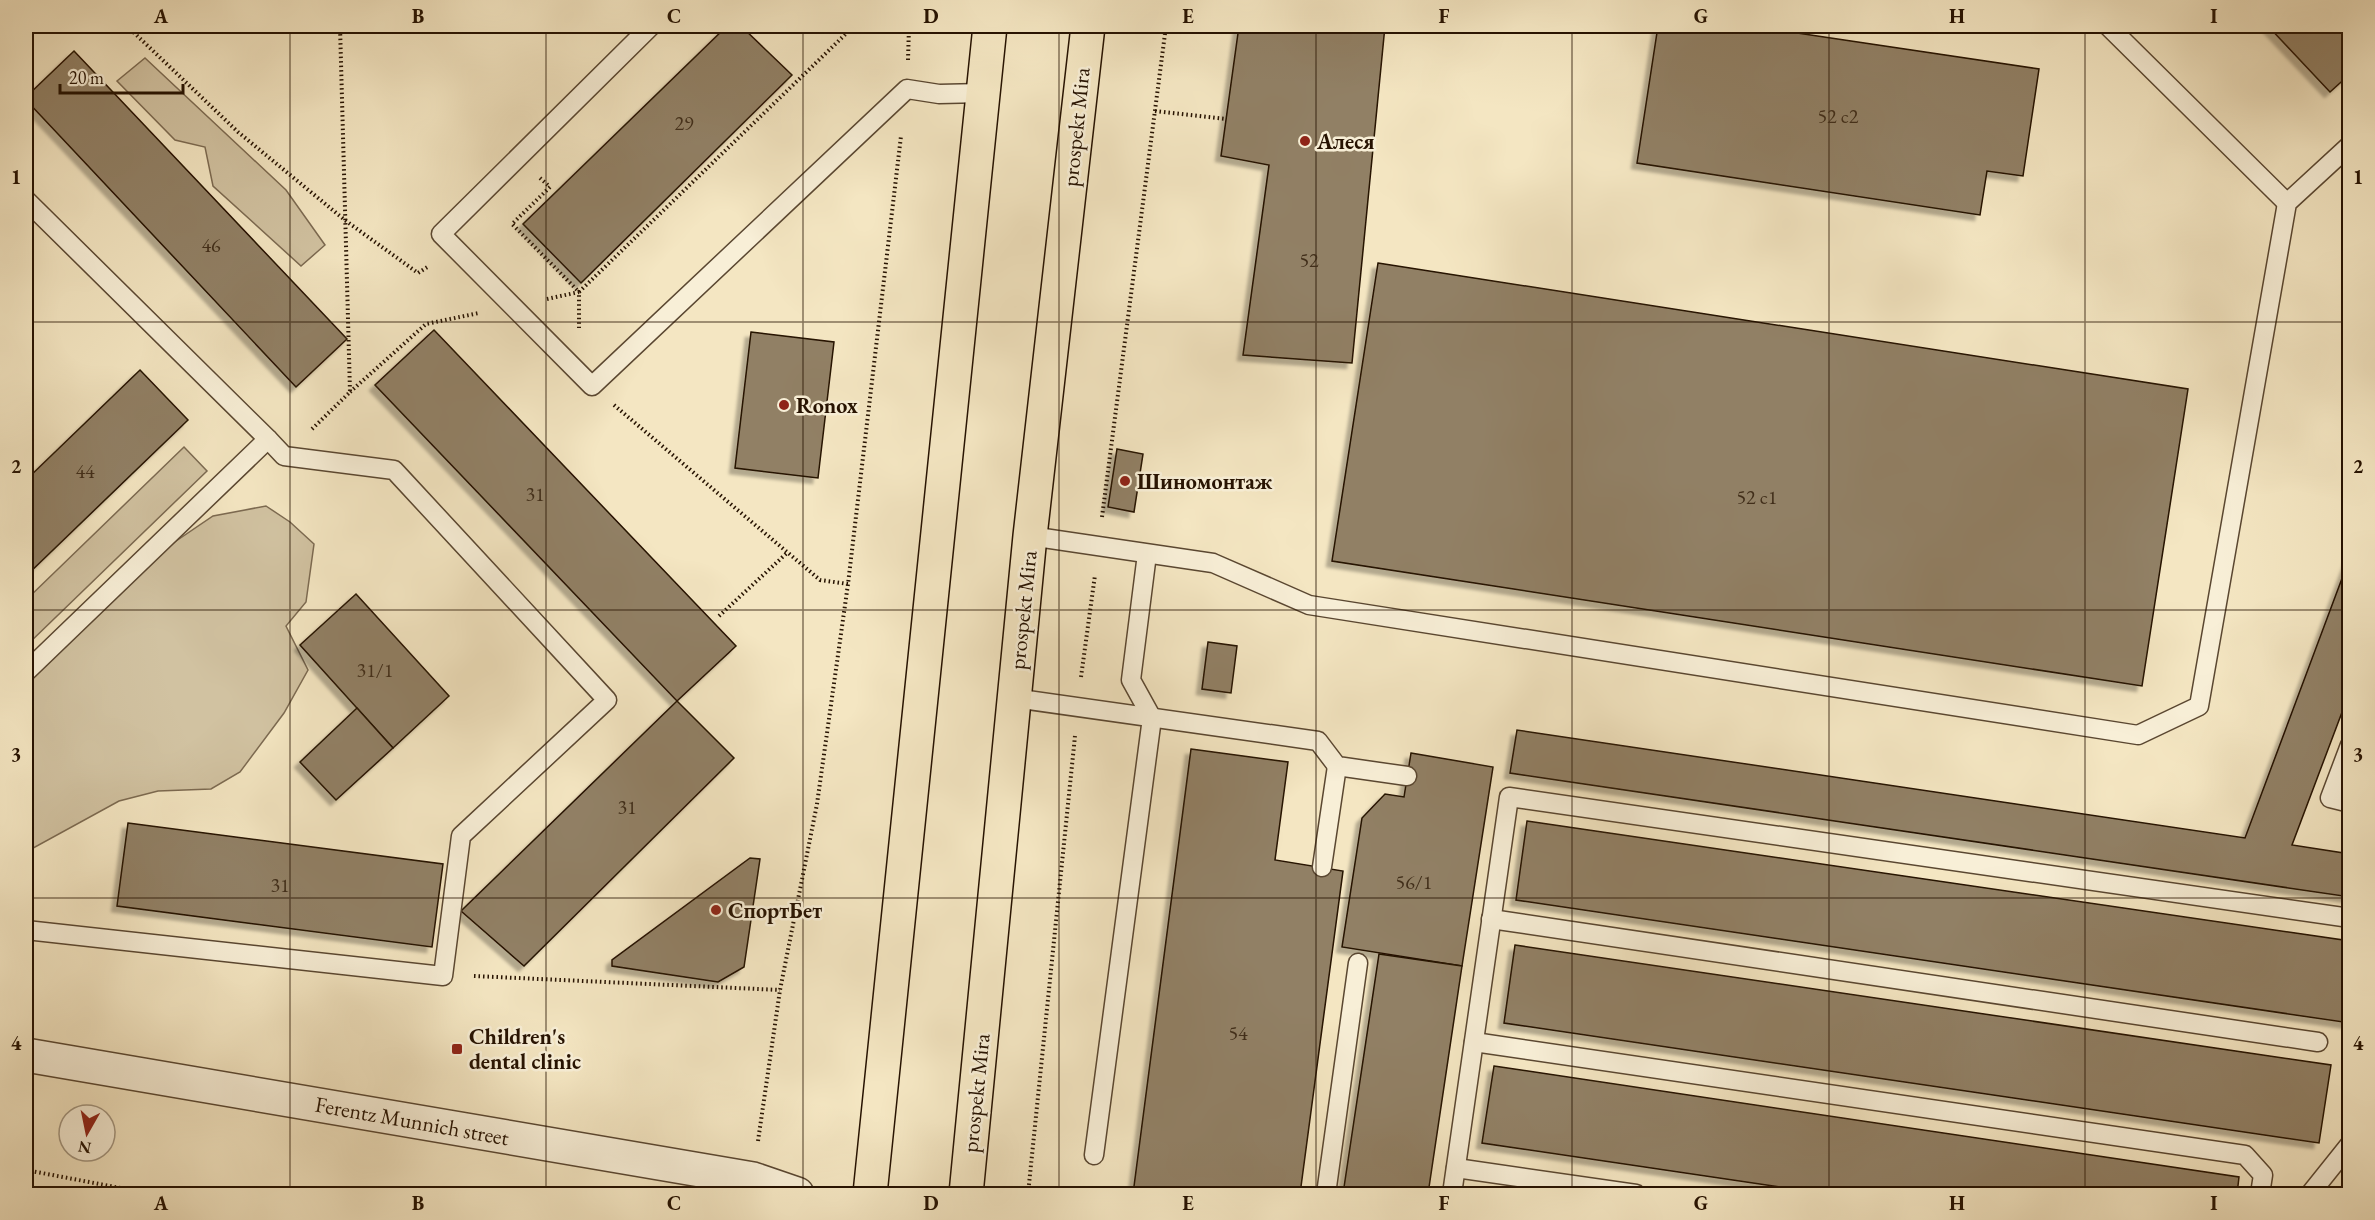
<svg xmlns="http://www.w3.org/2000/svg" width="2375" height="1220" font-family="'EB Garamond',serif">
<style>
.green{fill:#d1c2a1;stroke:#7c6a51;stroke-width:1.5}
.building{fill:#918065;stroke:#261201;stroke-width:1.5;filter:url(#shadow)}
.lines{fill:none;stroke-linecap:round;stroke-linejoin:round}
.service-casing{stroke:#5a4731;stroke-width:21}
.tertiary-casing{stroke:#5a4731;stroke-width:36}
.primary-casing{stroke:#261201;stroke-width:36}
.path{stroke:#261201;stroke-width:4;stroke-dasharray:1.5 3;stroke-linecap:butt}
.service{stroke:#f8efd7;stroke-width:18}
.tertiary{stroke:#f8efd7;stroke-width:33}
.primary{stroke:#f4e6c2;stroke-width:33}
.grid{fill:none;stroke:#261201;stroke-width:1.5;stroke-opacity:0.55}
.poi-dot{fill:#8f2418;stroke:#f8efd7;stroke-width:2}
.labels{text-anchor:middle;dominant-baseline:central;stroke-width:5;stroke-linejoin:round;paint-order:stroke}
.number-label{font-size:20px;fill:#412e1a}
.street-label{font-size:22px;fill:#261201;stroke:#f8efd7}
.poi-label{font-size:22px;font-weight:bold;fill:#261201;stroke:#f8efd7;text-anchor:start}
.neatline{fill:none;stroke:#261201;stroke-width:2}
.grid-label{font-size:20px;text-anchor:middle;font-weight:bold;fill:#261201}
</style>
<defs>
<filter id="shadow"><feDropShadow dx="-5.5" dy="5.5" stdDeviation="1.5" flood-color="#0004"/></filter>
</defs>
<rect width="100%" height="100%" fill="#f4e6c2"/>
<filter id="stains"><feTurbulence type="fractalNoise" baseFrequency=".00333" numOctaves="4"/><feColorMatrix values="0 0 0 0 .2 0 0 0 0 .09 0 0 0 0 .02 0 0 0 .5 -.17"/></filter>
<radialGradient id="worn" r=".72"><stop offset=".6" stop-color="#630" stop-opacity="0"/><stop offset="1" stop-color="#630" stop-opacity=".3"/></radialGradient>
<g class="green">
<polygon points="145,58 286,190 325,245 301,266 213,186 205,147 175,140 117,81"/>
<polygon points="184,447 207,471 26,646 26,600"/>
<polygon points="266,506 290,522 314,544 306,602 286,626 308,670 284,713 240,772 211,789 158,791 119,801 26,852 26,678 154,556 213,516"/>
</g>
<g class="building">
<polygon points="727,26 741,26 792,75 581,283 523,224"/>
<polygon points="1239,26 1385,26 1352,363 1243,355 1269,165 1221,156"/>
<polygon points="1658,26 1750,26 2039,69 2023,176 1987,171 1980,215 1637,163"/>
<polygon points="2268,26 2350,26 2350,74 2330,92"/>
<polygon points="74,51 347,339 296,387 26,100 26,97"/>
<polygon points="1378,263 2188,389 2142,686 1332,561"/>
<polygon points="434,330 736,646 677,701 375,385"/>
<polygon points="751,332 834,342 818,478 735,468"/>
<polygon points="140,370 188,420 26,576 26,480"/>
<polygon points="1117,449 1143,454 1134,512 1108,507"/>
<polygon points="2350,557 2350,691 2292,845 2350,854 2350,897 1510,773 1517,730 2245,838"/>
<polygon points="356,594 449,696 393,748 300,645"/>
<polygon points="1208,642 1237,646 1231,693 1202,689"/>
<polygon points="677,701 734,758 524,966 461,911"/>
<polygon points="357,708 393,748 336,800 300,762"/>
<polygon points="1191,749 1288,762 1275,860 1343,871 1300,1194 1133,1194"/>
<polygon points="1411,753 1493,767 1462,966 1342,947 1362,818 1385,794 1404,797"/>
<polygon points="1527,821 2350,941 2350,1023 1516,900"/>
<polygon points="128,823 443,864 432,947 117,906"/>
<polygon points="750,858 760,859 744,967 718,982 612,966 612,960"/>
<polygon points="1515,945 2331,1065 2319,1143 1504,1023"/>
<polygon points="1379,954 1462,966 1428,1194 1343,1194"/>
<polygon points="1494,1066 2239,1177 2237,1194 1828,1194 1482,1143"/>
</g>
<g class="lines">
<defs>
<g id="service">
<polyline points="651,26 441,234 592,386 907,89 939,94 983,93"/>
<polyline points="2108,26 2287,203"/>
<polyline points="26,200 268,439 26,672"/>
<polyline points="1030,536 1213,563 1309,605 2138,735 2199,706 2287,203 2350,145"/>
<polyline points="1014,698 1318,741 1337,766 1407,776"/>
<polyline points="2350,745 2330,798 2350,803"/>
<polyline points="1322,867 1337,766"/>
<polyline points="1491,919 2318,1042"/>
<polyline points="26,930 443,976 461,836 607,700 394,470 284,456 268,439"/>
<polyline points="1474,1042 2245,1155 2263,1175 2260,1194"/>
<polyline points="1094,1155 1152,718 1131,680 1147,554"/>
<polyline points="1456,1168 1636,1194"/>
<polyline points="1326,1194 1358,963"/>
<polyline points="1452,1194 1509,797 2350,918"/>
<polyline points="2310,1194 2350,1144"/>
</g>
<polyline id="tertiary" points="26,1055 753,1179 797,1194"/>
<g id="primary">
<polyline points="870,1194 990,26"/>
<polyline points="966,1194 1030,536 1088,26"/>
</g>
</defs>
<use href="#service" class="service-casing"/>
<use href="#tertiary" class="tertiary-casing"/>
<use href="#primary" class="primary-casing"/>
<g class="path">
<polyline points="127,26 238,132 346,221 418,273 429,266"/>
<polyline points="908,60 909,26"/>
<polyline points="1155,111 1226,119"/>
<polyline points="540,178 550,187 512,224 579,292 854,26"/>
<polyline points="547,299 579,292 579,328"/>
<polyline points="350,392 426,324 479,313"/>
<polyline points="614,405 820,580 848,584"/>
<polyline points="312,429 350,392 340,26"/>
<polyline points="1102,517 1166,26"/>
<polyline points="719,616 788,552"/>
<polyline points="1081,677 1095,575"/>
<polyline points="474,976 780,990"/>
<polyline points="758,1141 780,990 817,804 848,584 901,136"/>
<polyline points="26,1170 152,1194"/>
<polyline points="1028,1194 1075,736"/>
</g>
<use href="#service" class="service"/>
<use href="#tertiary" class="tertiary"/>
<use href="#primary" class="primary"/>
</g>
<path class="grid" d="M290,26V1194M546,26V1194M803,26V1194M1059,26V1194M1316,26V1194M1572,26V1194M1829,26V1194M2085,26V1194M26,322H2350M26,610H2350M26,898H2350"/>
<g class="poi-dot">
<circle cx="1305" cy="141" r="6"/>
<circle cx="784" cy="405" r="6"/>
<circle cx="1125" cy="481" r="6"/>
<circle cx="716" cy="910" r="6"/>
<rect x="451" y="1043" width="12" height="12" rx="3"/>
</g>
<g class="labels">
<g class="number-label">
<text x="1838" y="116">52 с2</text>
<text x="684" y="123">29</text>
<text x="211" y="245">46</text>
<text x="1309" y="260">52</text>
<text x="85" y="471">44</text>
<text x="535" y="494">31</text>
<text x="1757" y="497">52 с1</text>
<text x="375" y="670">31/1</text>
<text x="627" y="807">31</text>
<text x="1414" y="882">56/1</text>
<text x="280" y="885">31</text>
<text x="1238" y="1033">54</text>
</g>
<g class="street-label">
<text transform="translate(1076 127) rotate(-84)">prospekt Mira</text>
<text transform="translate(1023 610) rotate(-84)">prospekt Mira</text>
<text transform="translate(976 1093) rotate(-84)">prospekt Mira</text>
<text transform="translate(412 1121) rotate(10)">Ferentz Munnich street</text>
</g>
<g class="poi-label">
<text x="1317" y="141">Алеся</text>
<text x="796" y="405">Ronox</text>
<text x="1137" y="481">Шиномонтаж</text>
<text x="728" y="910">СпортБет</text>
<text x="469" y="1036">Children's<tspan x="469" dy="25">dental clinic</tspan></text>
</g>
</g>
<rect width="2375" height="1220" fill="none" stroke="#f4e6c2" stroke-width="66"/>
<g transform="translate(87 1133) rotate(189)"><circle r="28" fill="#f8efd7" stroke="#a49781" stroke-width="1.5"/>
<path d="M0-4.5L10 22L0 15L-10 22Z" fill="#8f2418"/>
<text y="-9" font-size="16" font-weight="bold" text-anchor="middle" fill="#261201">N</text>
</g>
<path d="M60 84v9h123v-9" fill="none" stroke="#261201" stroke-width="3"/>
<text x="69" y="84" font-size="18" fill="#261201" stroke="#f8efd7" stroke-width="4.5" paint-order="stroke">20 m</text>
<rect x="33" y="33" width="2309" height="1154" class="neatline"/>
<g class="grid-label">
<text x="161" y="23">A</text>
<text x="418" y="23">B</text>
<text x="674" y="23">C</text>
<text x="931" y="23">D</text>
<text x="1188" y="23">E</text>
<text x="1444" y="23">F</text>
<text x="1701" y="23">G</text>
<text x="1957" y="23">H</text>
<text x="2214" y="23">I</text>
<text x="16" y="184">1</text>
<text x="2358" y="184">1</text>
<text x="16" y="473">2</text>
<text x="2358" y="473">2</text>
<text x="16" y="761">3</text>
<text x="2358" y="761">3</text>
<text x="16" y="1050">4</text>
<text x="2358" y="1050">4</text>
<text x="161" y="1210">A</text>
<text x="418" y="1210">B</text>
<text x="674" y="1210">C</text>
<text x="931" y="1210">D</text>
<text x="1188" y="1210">E</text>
<text x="1444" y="1210">F</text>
<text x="1701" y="1210">G</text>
<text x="1957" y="1210">H</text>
<text x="2214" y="1210">I</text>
</g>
<rect width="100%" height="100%" filter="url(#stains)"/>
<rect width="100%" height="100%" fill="url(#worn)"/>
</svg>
